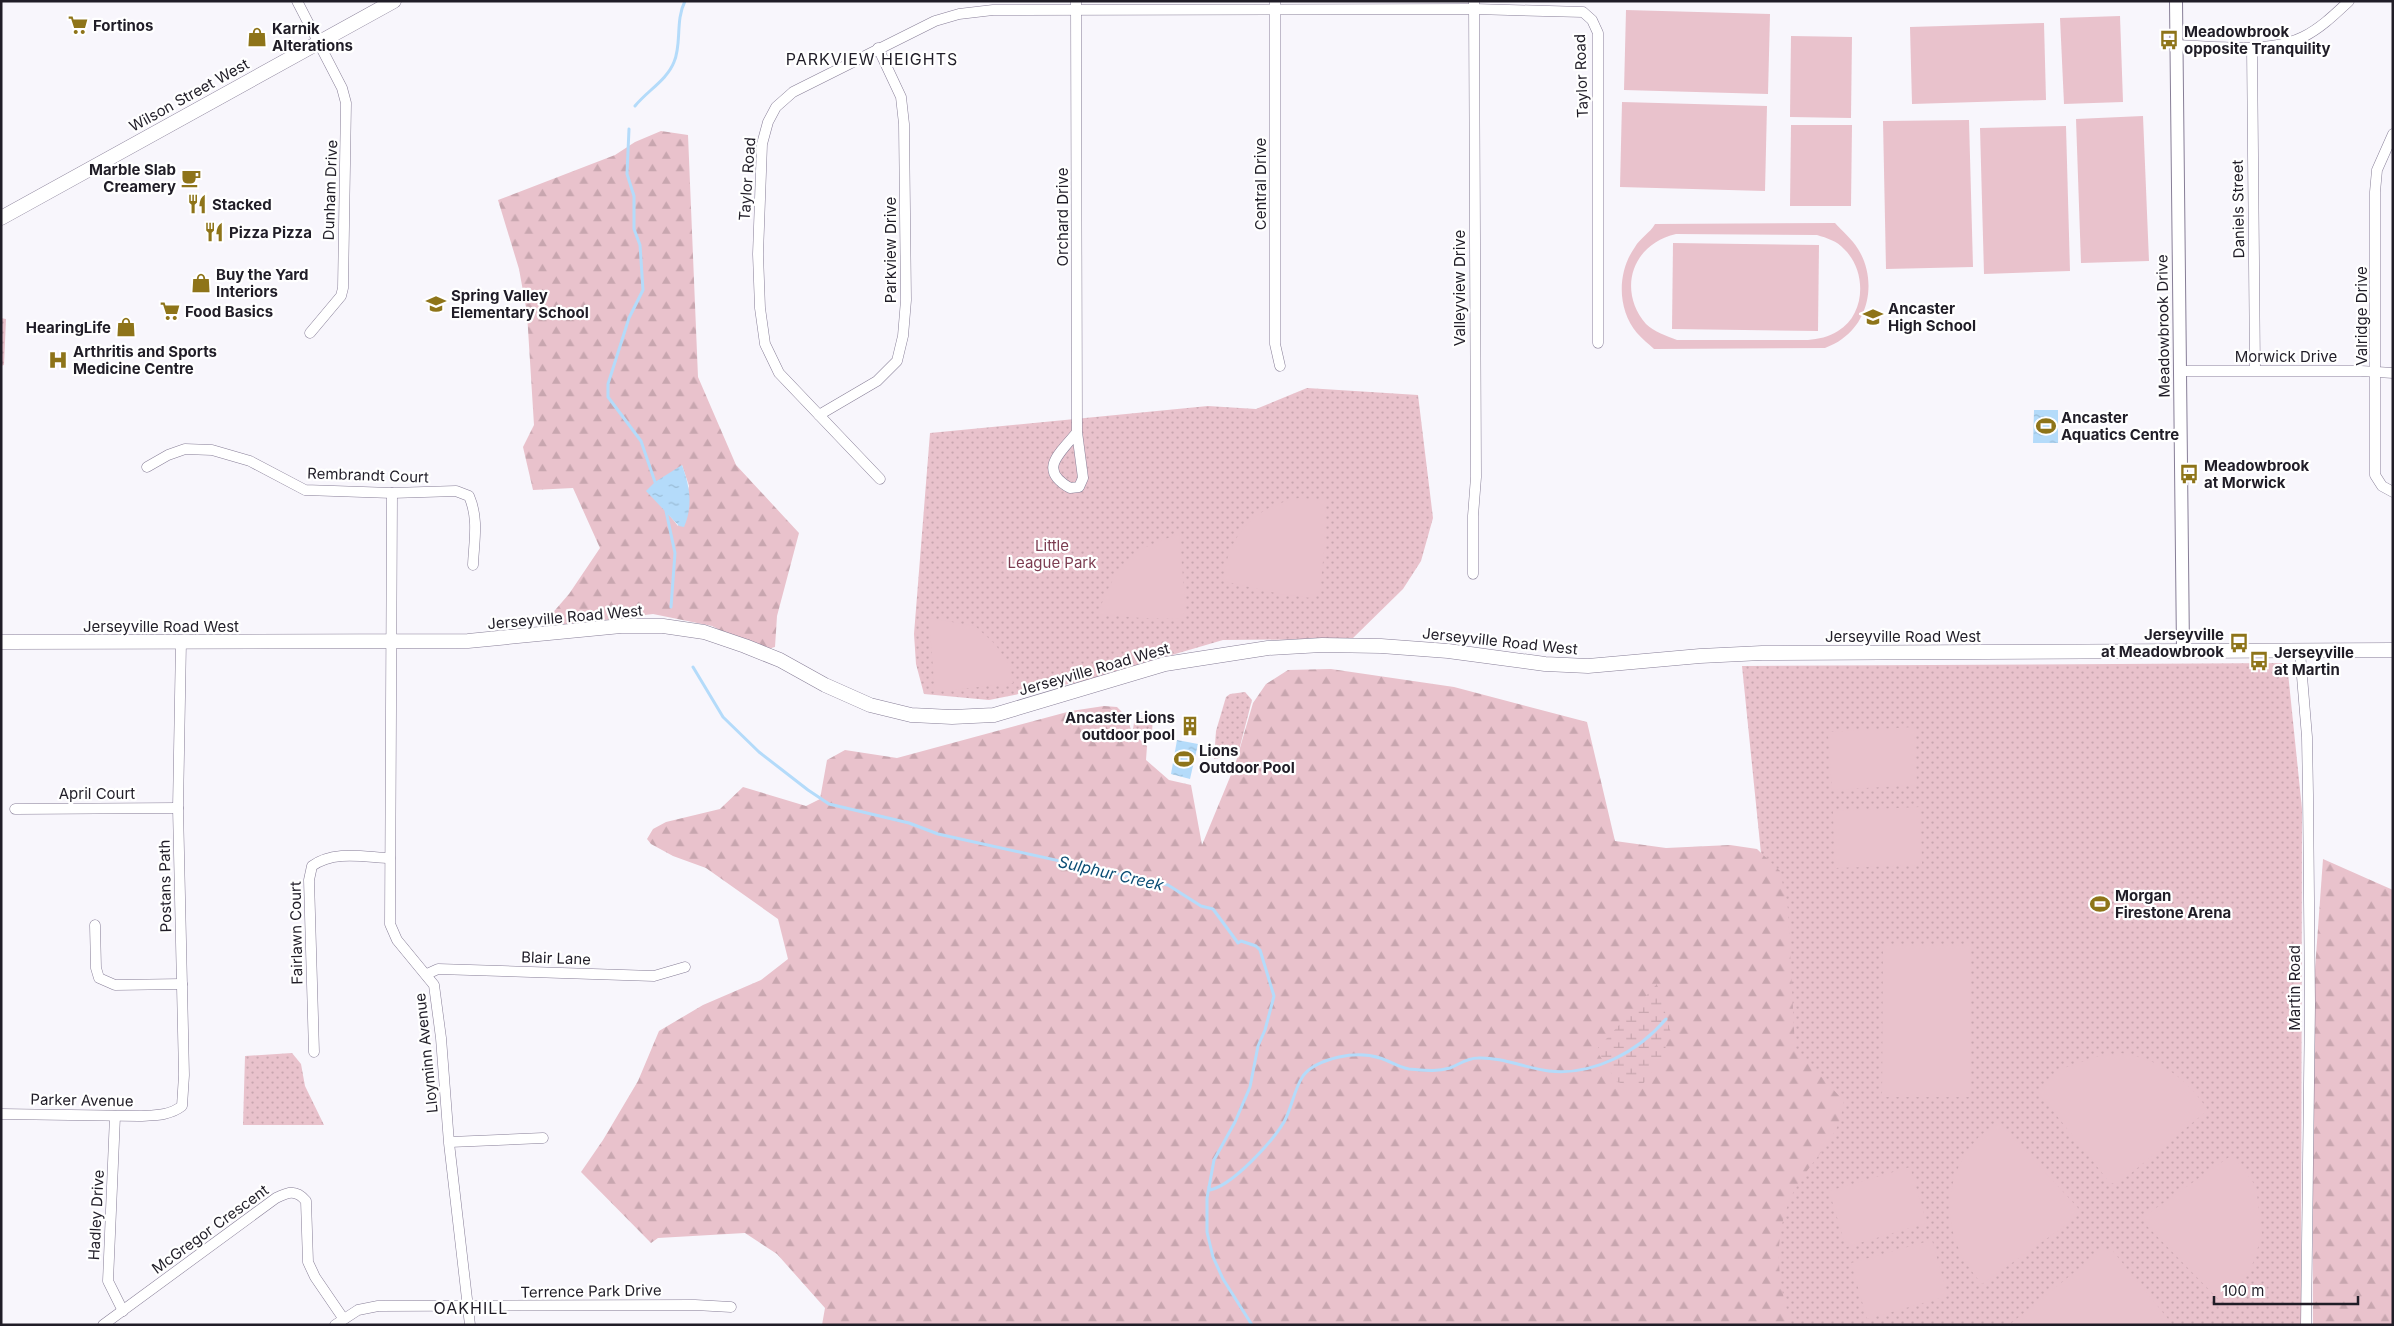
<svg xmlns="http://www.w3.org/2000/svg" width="2394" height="1326" font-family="Inter,sans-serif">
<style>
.green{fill:url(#green-dots)}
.forest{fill:url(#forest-firs);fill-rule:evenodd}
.wetland{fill:url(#wetland-marsh)}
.pitch{fill:#e9c2cc;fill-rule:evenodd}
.water{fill:url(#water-ripples)}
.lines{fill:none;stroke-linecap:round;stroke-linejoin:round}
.stream{stroke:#b4dbfa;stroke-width:3}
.minor-casing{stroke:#877e97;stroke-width:11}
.tertiary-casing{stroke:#877e97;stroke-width:14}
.secondary-casing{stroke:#877e97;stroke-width:15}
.minor{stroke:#fff;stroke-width:10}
.tertiary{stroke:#fff;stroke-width:12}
.secondary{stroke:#fff;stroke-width:14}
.labels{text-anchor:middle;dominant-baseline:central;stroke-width:4.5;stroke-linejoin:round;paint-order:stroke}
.poi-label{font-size:15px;font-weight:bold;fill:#201d27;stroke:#fff;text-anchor:start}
.street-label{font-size:15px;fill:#201d27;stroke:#fff}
.park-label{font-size:15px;fill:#7c3d51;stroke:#fff}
.neighbourhood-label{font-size:16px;letter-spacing:1px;fill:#201d27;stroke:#fff}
.water-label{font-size:16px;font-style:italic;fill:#0c4e75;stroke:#fff}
</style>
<defs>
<pattern id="green-dots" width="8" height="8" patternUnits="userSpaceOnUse" patternTransform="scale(1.25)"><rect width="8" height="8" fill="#e9c2cc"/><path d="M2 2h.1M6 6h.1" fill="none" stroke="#c8a6af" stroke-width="1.8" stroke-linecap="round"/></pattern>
<pattern id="forest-firs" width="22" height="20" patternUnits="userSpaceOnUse" patternTransform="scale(1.25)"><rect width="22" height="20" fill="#e9c2cc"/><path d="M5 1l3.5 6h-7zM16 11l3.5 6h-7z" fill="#c8a6af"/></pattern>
<pattern id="wetland-marsh" width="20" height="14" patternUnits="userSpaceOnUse" patternTransform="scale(1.25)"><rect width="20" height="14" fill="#e9c2cc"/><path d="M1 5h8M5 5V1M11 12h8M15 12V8" fill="none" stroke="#c8a6af"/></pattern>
<pattern id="water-ripples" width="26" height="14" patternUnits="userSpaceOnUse" patternTransform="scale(1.25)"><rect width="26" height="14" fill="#b4dbfa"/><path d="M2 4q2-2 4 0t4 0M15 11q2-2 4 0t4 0" fill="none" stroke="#9abcd6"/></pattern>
</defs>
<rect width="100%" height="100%" fill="#f8f6fc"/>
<g class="green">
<polygon points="1,318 6,319 4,365 1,366"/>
<polygon points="1307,388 1418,395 1433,518 1421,561 1403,589 1352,639 1223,640 1083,681 989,700 924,694 916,664 914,634 930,433 1208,406 1256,409"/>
<polygon points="2287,663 2302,809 2301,1325 1772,1325 1780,1041 1742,666"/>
<polygon points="1245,692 1252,700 1238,754 1214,759 1216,731 1226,697 1230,694"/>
<polygon points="1135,717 1153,720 1152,731 1133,729"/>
<polygon points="292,1053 301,1064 305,1086 324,1125 243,1125 245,1056"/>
</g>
<g class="forest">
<path d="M661,131L688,135L698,377L736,465L799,533L777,616L775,647L768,649L737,639L712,626L653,614L572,624H543L569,594L600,548L573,488L533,490L523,447L534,425L527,313L519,269L498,200L615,155L635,142ZM682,465L689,486L678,526L666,511Z"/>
<path d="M1331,669L1454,687L1587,722L1615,841L1666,848L1730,845L1757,849L1780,871L1788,909L1795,1049L1844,1101C1842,1110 1841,1120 1837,1127C1827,1147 1810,1165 1798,1184C1772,1227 1775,1279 1792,1325H822L825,1308L777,1254L745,1233L658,1238L651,1243L581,1172L603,1140L638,1081L659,1031L703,1005L761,980L788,959L778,919L706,868L673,856L651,844L647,839L653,829L666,822L720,809L743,787L806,806L820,799L827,760L845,750L897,758L1071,711L1104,706L1117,707L1127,717L1132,733L1147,746L1146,760L1169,780L1191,785L1202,845L1235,765L1253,703L1266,684L1288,670Z"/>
<polygon points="2323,859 2393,890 2393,1325 2313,1325 2312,1011"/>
</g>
<polygon class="wetland" points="1657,984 1671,1033 1661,1059 1640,1088 1617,1082 1596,1050"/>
<g class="pitch">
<polygon points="1626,10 1770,14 1768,94 1624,90"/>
<polygon points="2120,16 2123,102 2064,104 2060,18"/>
<polygon points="2044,23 2046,100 1912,104 1910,27"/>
<polygon points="1791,36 1852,37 1851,118 1790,117"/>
<polygon points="1622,102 1767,106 1765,191 1620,187"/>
<polygon points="2143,116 2149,261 2081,263 2076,119"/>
<polygon points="1969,120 1973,267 1886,269 1883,121"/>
<polygon points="1791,125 1852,125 1851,206 1790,206"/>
<polygon points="2066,126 2070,271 1984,274 1980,128"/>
<path d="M1835,223C1842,231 1852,239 1858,249C1876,277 1871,319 1842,339C1837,343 1831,345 1825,348L1654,349C1649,344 1642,339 1637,333C1617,309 1617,272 1635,247C1640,238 1650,233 1655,224ZM1676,234L1817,235C1827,238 1837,241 1844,249C1867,271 1866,314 1838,331C1829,337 1818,339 1808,340H1677C1667,336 1654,332 1646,324C1617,290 1632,244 1676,234Z"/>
<polygon points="1673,243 1819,245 1818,331 1672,329"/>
<path d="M1299,498L1326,500L1324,552L1320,590L1311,598L1280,594L1223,581C1228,535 1253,507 1299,498Z"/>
<path d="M1179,533L1186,611L1180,619L1141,618L1098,614C1106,591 1119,561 1142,549C1154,543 1167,539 1179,533Z"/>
<polygon points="929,618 975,626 995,644 1010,666 1013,683 935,692"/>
<polygon points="1914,727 1917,785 1832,790 1828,732"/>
<polygon points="1920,807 1922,865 1835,868 1833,811"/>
<polygon points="1883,945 1970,946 1970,1097 1882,1097"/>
<path d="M2121,1053C2163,1061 2184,1076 2208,1110L2118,1184L2110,1183L2038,1092L2064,1068L2099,1056Z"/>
<path d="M1999,1122L2078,1208L2076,1218L1982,1284C1943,1241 1937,1184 1977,1139C1983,1132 1992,1128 1999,1122Z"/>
<polygon points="2232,1155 2256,1186 2262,1235 2253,1263 2242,1281 2219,1300 2145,1224 2146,1215"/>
<polygon points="1910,1167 1927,1223 1846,1247 1829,1191"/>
<polygon points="1932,1240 1948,1296 1867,1319 1851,1263"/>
<polygon points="2103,1249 2112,1250 2173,1325 2009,1325"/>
</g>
<g class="water">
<polygon points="2034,410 2058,410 2058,443 2033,443"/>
<path d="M682,465C690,487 693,506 684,527L679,526L646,491L655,482Z"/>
<polygon points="1177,740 1198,744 1190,779 1171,774"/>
</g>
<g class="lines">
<g class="stream">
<path d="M635,106C647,91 667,80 674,62C682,44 675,21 685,1"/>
<polyline points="629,129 627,174 634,196 634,229 640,245 643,290 629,318 608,384 608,397 641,441 655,482"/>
<polyline points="666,511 675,553 671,607"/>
<polyline points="693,667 723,717 759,752 808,790 829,804 909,823 938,834 1168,885 1201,906 1213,909 1238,943 1241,941 1256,946 1260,950 1274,996 1265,1030 1258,1046 1250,1087 1235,1122 1214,1160 1207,1198 1207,1232 1213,1257 1223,1279 1252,1325"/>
<path d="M1209,1187L1210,1190C1233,1185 1272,1142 1284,1122C1292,1108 1294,1089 1303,1076C1311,1065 1326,1060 1339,1057C1353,1054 1367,1054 1380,1058C1390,1061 1398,1067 1409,1069C1423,1070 1436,1072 1450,1068C1460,1064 1467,1058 1478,1058C1502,1057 1525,1068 1549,1071C1593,1076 1638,1052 1666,1019"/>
</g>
<defs>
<g id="minor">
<polyline points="297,1 342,88 346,103 343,288 341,296 310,333"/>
<path d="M1076,1L1077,432L1083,478L1079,487L1070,488C1037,469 1060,454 1077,432"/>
<polyline points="1275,1 1275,344 1280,366"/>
<path d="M2176,45C2214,46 2269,54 2303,37C2321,28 2335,14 2349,1"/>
<polyline points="2252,47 2255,370"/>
<polyline points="2393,134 2377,170 2375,192 2375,475 2382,486 2393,492"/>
<polyline points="2179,371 2361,371 2393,373"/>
<polyline points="819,415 877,381 897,361 903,336 906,300 904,124 901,97 878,48"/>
<path d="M147,467L168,455L185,449L212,450L250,461L305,490L392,493L456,491L469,496C479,519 474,541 473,565"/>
<polyline points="880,479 779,373 765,344 760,308 758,254 762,144 768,122 776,107 793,92 935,21 959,14 993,10 1474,9 1583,12 1592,20 1598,33 1598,343"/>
<polyline points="392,493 390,924 397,940 434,985 441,1038 449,1143 470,1325"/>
<polyline points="1473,574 1473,516 1476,477 1474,1"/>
<polyline points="2300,652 2307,737 2308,794 2310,1004 2306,1325"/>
<polyline points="15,809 178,808"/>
<polyline points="95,925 96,968 99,978 115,985 182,984"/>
<polyline points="427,974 438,969 654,976 685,967"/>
<path d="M314,1052L309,880L312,866C334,850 364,857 390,858"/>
<path d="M1,1114L139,1116C154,1115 169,1116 182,1106L184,1075L178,808L181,642"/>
<polyline points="115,1116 108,1281 123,1311"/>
<polyline points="450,1142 543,1138"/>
<path d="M103,1325L276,1198C288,1192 296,1189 306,1201L308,1262L315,1277L343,1318"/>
<polyline points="335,1325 358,1310 378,1306 695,1305 731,1307"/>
</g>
<polyline id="tertiary" points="2176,1 2183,650"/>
<g id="secondary">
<polyline points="1,218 394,1"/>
<polyline points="1,642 468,641 621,626 663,626 704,632 745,646 780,660 825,685 870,705 911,715 952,717 994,715 1165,664 1268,648 1322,645 1381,646 1448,651 1545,664 1588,666 1700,656 1762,653 2393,650"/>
</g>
</defs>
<use href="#minor" class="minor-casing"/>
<use href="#tertiary" class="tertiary-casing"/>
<use href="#secondary" class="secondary-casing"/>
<use href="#minor" class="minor"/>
<use href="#tertiary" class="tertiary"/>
<use href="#secondary" class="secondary"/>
</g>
<defs>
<symbol id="supermarket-bare" viewBox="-9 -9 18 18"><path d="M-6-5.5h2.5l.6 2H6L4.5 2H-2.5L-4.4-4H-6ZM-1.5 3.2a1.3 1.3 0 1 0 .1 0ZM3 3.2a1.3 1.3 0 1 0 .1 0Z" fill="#8e7419" stroke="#fff" stroke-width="2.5" paint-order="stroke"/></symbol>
<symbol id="shop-bare" viewBox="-9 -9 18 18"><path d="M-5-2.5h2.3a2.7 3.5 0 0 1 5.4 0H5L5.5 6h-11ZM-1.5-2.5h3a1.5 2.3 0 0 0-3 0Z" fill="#8e7419" stroke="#fff" stroke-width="2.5" paint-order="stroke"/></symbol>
<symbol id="bus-bare" viewBox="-9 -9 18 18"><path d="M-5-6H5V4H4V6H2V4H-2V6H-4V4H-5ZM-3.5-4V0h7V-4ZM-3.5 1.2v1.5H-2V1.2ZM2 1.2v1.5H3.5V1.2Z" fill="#8e7419" stroke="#fff" stroke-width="2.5" paint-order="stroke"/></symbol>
<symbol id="cafe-bare" viewBox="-9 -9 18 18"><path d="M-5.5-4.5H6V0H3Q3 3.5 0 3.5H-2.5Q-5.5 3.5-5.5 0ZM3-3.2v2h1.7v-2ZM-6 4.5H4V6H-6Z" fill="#8e7419" stroke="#fff" stroke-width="2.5" paint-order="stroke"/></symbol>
<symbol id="restaurant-bare" viewBox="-9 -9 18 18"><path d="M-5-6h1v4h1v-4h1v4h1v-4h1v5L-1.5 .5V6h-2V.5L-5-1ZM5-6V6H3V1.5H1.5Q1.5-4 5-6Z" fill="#8e7419" stroke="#fff" stroke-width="2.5" paint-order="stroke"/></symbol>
<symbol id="school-bare" viewBox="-9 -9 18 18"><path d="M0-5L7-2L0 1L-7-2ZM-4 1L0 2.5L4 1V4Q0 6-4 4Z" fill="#8e7419" stroke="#fff" stroke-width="2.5" paint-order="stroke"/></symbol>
<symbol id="hospital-bare" viewBox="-9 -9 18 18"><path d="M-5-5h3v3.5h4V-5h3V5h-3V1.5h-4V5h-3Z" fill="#8e7419" stroke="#fff" stroke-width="2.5" paint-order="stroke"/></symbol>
<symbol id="stadium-bare" viewBox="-9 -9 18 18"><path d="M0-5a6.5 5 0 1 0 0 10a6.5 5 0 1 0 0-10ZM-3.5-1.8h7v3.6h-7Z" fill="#8e7419" stroke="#fff" stroke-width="2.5" paint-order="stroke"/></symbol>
<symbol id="building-bare" viewBox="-9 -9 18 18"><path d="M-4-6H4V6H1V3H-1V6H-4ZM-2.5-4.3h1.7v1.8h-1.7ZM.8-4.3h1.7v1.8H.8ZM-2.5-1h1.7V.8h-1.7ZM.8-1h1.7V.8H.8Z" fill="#8e7419" stroke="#fff" stroke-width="2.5" paint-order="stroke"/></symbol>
</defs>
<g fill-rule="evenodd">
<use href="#supermarket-bare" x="64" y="11" width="28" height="28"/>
<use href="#shop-bare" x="243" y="23" width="28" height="28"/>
<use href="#bus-bare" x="2155" y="26" width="28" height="28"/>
<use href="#cafe-bare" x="177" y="164" width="28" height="28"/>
<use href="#restaurant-bare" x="183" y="190" width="28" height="28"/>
<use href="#restaurant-bare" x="200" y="218" width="28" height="28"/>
<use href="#shop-bare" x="187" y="269" width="28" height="28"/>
<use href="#school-bare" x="422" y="290" width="28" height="28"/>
<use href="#supermarket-bare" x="156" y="297" width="28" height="28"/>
<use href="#school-bare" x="1859" y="303" width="28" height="28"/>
<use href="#shop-bare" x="112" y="313" width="28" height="28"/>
<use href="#hospital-bare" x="44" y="346" width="28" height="28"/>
<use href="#stadium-bare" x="2032" y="412" width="28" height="28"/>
<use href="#bus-bare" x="2175" y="460" width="28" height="28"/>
<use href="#bus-bare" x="2225" y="629" width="28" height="28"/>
<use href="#bus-bare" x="2245" y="647" width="28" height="28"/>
<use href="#building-bare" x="1176" y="712" width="28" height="28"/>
<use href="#stadium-bare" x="1170" y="745" width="28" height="28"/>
<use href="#stadium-bare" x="2086" y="890" width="28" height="28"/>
</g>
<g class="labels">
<g class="poi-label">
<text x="93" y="25">Fortinos</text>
<text x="272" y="28">Karnik<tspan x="272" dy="17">Alterations</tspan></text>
<text x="2184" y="31">Meadowbrook<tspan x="2184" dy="17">opposite Tranquility</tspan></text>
<text x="176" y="169" text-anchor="end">Marble Slab<tspan x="176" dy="17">Creamery</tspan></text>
<text x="212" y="204">Stacked</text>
<text x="229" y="232">Pizza Pizza</text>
<text x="216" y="274">Buy the Yard<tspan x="216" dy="17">Interiors</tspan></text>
<text x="451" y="295">Spring Valley<tspan x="451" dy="17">Elementary School</tspan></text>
<text x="1888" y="308">Ancaster<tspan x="1888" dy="17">High School</tspan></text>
<text x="185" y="311">Food Basics</text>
<text x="111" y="327" text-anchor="end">HearingLife</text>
<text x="73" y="351">Arthritis and Sports<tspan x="73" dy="17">Medicine Centre</tspan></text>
<text x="2061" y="417">Ancaster<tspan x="2061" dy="17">Aquatics Centre</tspan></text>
<text x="2204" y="465">Meadowbrook<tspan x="2204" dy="17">at Morwick</tspan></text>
<text x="2224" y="634" text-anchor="end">Jerseyville<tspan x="2224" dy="17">at Meadowbrook</tspan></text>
<text x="2274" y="652">Jerseyville<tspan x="2274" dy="17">at Martin</tspan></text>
<text x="1175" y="717" text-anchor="end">Ancaster Lions<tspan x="1175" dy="17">outdoor pool</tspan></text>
<text x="1199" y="750">Lions<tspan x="1199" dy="17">Outdoor Pool</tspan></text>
<text x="2115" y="895">Morgan<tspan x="2115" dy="17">Firestone Arena</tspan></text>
</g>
<g class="street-label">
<text transform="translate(1581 76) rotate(-92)">Taylor Road</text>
<text transform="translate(189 95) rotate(-29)">Wilson Street West</text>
<text transform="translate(747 179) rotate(-86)">Taylor Road</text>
<text transform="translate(1260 184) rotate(-90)">Central Drive</text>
<text transform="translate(330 190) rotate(-88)">Dunham Drive</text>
<text transform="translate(2238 209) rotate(-91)">Daniels Street</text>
<text transform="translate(1062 217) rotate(-90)">Orchard Drive</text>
<text transform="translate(890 250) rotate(-90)">Parkview Drive</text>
<text transform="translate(1459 288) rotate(-90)">Valleyview Drive</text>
<text transform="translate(2361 316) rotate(-90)">Valridge Drive</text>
<text transform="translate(2163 326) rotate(-91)">Meadowbrook Drive</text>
<text x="2286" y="356">Morwick Drive</text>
<text transform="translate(368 475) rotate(2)">Rembrandt Court</text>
<text transform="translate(565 617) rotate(-5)">Jerseyville Road West</text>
<text x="161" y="626">Jerseyville Road West</text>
<text x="1903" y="636">Jerseyville Road West</text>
<text transform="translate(1500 641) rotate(6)">Jerseyville Road West</text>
<text transform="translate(1094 669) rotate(-16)">Jerseyville Road West</text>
<text x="97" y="793">April Court</text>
<text transform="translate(165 886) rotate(-91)">Postans Path</text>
<text transform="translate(296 933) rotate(-91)">Fairlawn Court</text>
<text transform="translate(556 958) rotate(2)">Blair Lane</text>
<text transform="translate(2294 988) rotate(-90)">Martin Road</text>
<text transform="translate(426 1053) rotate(-96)">Lloyminn Avenue</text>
<text transform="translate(82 1100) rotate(1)">Parker Avenue</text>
<text transform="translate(96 1215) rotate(-87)">Hadley Drive</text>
<text transform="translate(210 1229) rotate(-36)">McGregor Crescent</text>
<text transform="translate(591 1291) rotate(-1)">Terrence Park Drive</text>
</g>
<g class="park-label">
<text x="1052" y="545">Little<tspan x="1052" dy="17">League Park</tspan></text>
</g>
<g class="neighbourhood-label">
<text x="872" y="59">PARKVIEW HEIGHTS</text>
<text x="471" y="1308">OAKHILL</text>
</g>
<g class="water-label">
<text transform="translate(1111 873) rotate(13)">Sulphur Creek</text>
</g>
</g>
<rect width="2394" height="1326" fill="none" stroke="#201d27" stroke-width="5"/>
<path d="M2214 1296v8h144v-8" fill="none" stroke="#201d27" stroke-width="2.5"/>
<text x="2222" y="1296" font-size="15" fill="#201d27" stroke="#ffffff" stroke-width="4" paint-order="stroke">100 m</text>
</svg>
